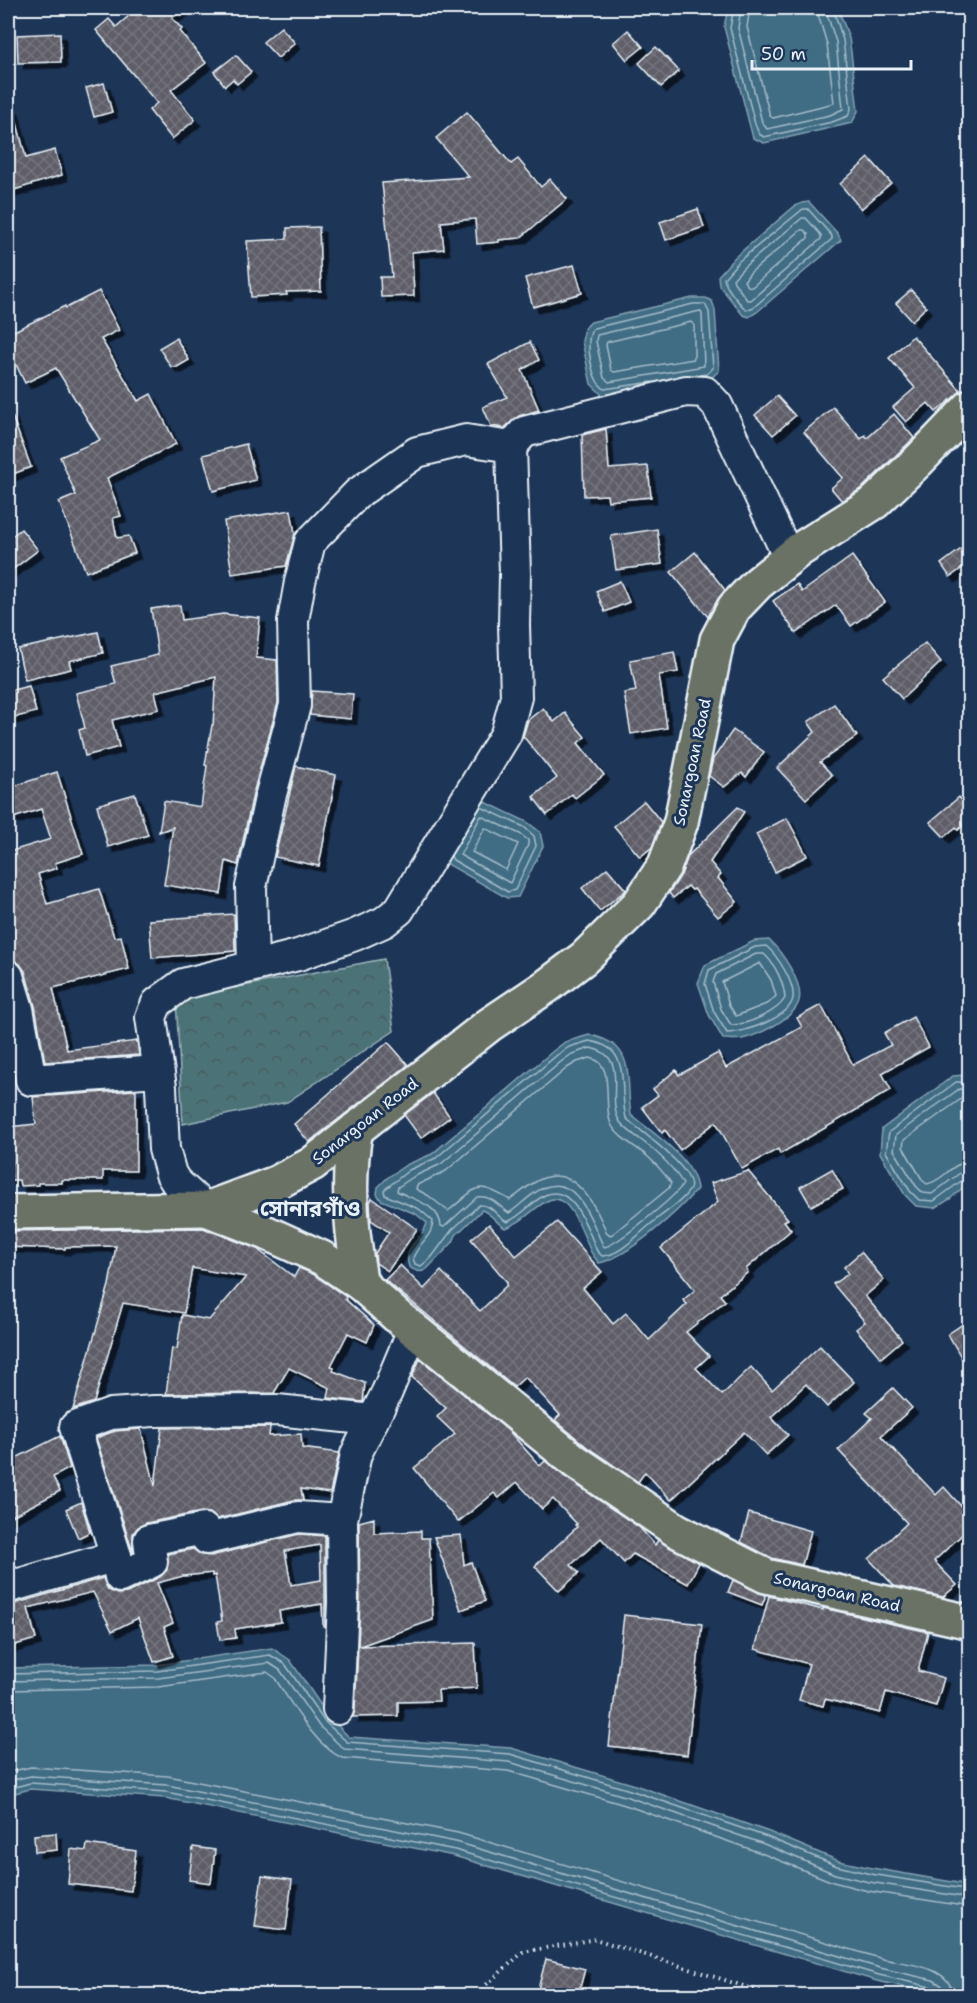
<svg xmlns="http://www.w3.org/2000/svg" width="977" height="2003" font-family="'Shantell Sans','Noto Sans Bengali',sans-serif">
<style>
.park{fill:url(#park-crowns);stroke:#9ab2b8;stroke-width:1.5}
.water{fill:#406c84;stroke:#83a1b2;stroke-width:1.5}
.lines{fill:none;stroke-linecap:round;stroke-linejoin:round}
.shore{stroke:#a5bcca;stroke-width:1.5}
.building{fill:url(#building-cross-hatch);stroke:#e8f1f8;stroke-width:1.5;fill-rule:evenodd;filter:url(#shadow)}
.minor-casing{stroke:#e8f1f8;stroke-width:34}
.major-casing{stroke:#e8f1f8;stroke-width:38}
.path{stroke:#e8f1f8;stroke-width:4;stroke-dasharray:1.5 4.5;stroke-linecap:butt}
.minor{stroke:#1d3557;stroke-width:30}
.major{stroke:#6a7165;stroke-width:33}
.labels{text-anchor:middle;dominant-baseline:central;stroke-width:6;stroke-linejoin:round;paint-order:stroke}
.street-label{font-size:16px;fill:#e8f1f8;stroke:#1d3557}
.district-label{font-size:22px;font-weight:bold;fill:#e8f1f8;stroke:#1d3557}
</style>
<defs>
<pattern id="park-crowns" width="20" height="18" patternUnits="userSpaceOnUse" patternTransform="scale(1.5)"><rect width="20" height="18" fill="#4b7377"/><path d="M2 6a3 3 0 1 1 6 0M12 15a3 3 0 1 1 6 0" fill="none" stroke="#485b5e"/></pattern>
<pattern id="building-cross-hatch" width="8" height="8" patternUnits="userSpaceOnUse" patternTransform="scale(1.5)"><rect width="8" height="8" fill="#5e5d68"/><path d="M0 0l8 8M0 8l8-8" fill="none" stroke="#75757e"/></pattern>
<filter id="shadow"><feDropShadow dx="5.5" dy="5.5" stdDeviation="0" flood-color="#0009"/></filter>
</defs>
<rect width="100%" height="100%" fill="#1d3557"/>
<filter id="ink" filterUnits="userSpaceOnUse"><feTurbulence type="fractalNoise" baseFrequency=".0167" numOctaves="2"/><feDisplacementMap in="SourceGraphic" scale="12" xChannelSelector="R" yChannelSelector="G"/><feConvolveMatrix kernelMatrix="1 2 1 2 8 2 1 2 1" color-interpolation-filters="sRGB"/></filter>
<g filter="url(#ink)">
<polygon class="park" points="384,959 394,1031 287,1102 183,1124 176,999"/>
<g class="water">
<polygon points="728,8 838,8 849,38 851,52 858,111 852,123 764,143 753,138 724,27"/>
<polygon points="809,202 838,234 841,240 757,312 749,317 743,315 719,285 718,276 735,257 795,206 802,203"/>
<polygon points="692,298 706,298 712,301 715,310 719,371 710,379 603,396 591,384 582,341 585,328 591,322"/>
<polygon points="479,799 527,822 540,832 543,846 518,897 507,898 449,865 445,861"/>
<path d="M769,940C781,951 804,983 799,1001C794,1019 758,1035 742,1039C736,1040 729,1039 723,1039L709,1015L698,983L705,965L754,941Z"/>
<path d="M589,1035C638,1044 625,1078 631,1115C653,1133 694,1159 697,1189C679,1211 627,1258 599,1263C596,1259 593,1256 591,1252C584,1238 571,1192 549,1200C533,1207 523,1223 505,1228C496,1223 492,1214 482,1210L456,1235L453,1242L427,1269C420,1274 416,1271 409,1267C402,1244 422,1242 427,1223L416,1214L381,1200L377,1194L378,1187L387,1178L406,1165L432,1154L553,1051L565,1042Z"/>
<polygon points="965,1075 970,1078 969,1182 950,1199 935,1208 916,1206 905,1195 880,1153 882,1129 953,1076"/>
<polygon points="272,1648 290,1660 329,1717 349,1737 511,1748 632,1784 769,1832 839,1861 872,1868 969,1885 969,1995 942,1995 877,1981 454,1856 165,1798 30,1789 8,1795 8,1668 157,1665"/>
</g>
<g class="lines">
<g class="shore">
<polyline points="734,8 730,28 755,124 759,134 764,137 832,122 848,116 851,109 843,40 833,8"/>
<polyline points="741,8 738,28 762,122 767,129 830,115 843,109 836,42 825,8"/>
<polyline points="750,8 747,27 770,116 773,118 834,103 827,44 816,8"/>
<path d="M803,209H808L832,236V239L754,307L746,310C738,301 726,289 724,278L739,261Z"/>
<polygon points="802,218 806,218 821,235 821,239 751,300 747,300 734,282 733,279 744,267"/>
<polygon points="801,230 804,230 808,234 808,238 752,287 748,286 744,281 750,273"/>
<polygon points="700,311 702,314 704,366 609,382 604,378 596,341 597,335"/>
<polygon points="691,322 694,325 694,359 614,372 611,370 606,345 607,342"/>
<path d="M652,382L604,389C604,389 597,382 597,381C591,370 584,336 594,328L693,304H705L709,312L713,368L707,374L699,375"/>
<polygon points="481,816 520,834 528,840 528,845 510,883 460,855"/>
<polygon points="485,828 518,844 506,870 472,852"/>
<polyline points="451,856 453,860 508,892 515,890 536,846 534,836 524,827 481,807"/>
<path d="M766,946C777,955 795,983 793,998C790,1018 743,1033 727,1033L714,1012L705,984L709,970L755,947Z"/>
<path d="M756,954H764C775,964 784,983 785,998C778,1012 747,1025 731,1025L721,1009L713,982L716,974Z"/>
<polygon points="760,963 771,980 776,996 769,1003 736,1016 729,1005 722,982"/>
<path d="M589,1041C633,1047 618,1086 626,1118C637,1129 698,1171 690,1189C683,1202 663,1213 652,1223C638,1234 620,1256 602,1256L597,1251C589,1233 574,1182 545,1195C531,1202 522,1216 507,1222C496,1217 493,1204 479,1205L452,1230L431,1258L421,1266L415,1264L413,1258C418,1244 433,1236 433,1221L419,1209L385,1195L384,1190L409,1170L436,1158L557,1055L569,1047Z"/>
<path d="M590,1048C632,1056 604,1098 620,1122C625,1129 635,1135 641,1140C657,1152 673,1166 683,1184C677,1195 616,1246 604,1247C592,1225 579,1173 543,1188C531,1193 520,1206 509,1213C498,1206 492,1195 477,1197L444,1227L441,1226C439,1204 413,1200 397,1191L398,1187L413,1177L441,1164L562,1061L572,1054Z"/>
<path d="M590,1058C616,1062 602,1105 611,1124C617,1137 635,1146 646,1155C655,1163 664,1173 671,1183L669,1188L615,1232L611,1235L607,1233C596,1207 575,1161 537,1181C527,1186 519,1194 510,1200C473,1178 477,1189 448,1211L429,1196L416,1189L417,1185L446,1171L567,1068L577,1062Z"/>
<polyline points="970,1082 956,1082 889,1132 886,1152 910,1191 919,1200 934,1201 964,1179 970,1178"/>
<polyline points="970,1090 959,1089 896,1135 894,1150 916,1186 923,1193 932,1194 960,1173 970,1171"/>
<path d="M970,1099H961L904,1140L903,1147L923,1181L927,1184C944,1181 951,1162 970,1162"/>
<polyline points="8,1674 157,1671 270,1655 285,1664 324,1721 347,1742 510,1754 630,1790 767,1837 837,1866 871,1874 970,1890"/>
<polyline points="8,1681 158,1678 269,1663 280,1670 319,1726 344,1749 509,1762 628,1797 764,1844 835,1874 869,1882 970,1898"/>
<path d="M8,1690L158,1687L267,1672L274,1677C291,1702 314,1745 342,1758L508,1771L625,1805L761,1853L833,1882L868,1891L970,1907"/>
<path d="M8,1772L31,1767L168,1776L458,1833L883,1959C906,1964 951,1965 953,1996"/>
<polyline points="8,1781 31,1776 167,1785 456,1842 880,1968 933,1980 941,1985 944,1996"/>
<polyline points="8,1789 30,1783 166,1792 455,1850 879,1975 931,1987 935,1990 936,1996"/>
</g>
</g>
<g class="building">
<polygon points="138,8 186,8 172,18 182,29 180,31 206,63 171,90 195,120 172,139 149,110 157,103 96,30 109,19 116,27"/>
<polygon points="281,27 295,43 278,58 263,42"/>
<polygon points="628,30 643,47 627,60 613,43"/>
<polygon points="60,33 61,62 18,63 17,35"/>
<polygon points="656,47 679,71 661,87 639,63"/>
<polygon points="236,55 251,72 237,84 233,79 225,86 214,72"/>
<polygon points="104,83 112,112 94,117 86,88"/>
<polygon points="13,108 26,158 55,150 62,175 8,192 8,109"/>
<polygon points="467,112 511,164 518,159 541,187 550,179 567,199 520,238 499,240 499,242 477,244 475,219 441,222 444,249 412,252 414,296 381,297 380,277 392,277 382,183 469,177 436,138"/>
<polygon points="869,158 891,183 861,209 840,184"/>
<polygon points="698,209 704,227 666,240 660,222"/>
<polygon points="319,227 321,291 286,292 287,295 251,297 247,241 287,239 287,228"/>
<polygon points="574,265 582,293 533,307 525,278"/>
<polygon points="911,290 926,307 912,321 896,303"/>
<polygon points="99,291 119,330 101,339 138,401 151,394 176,444 107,478 121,516 113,518 117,538 129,536 135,553 86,572 59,502 76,495 60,457 100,440 56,368 25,383 8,348 8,334 65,306 66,308"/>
<polygon points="913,336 961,391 936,412 928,403 906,422 893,407 915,388 889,358"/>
<polygon points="176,338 189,360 177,367 171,367 159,348"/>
<polygon points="530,342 539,360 522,370 539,410 519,416 504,428 491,426 483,407 507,397 488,364"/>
<polygon points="777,396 795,416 773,435 755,415"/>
<polygon points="833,407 861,439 865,435 867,438 894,414 914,438 863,487 842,501 831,488 843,478 804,432"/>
<polygon points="9,408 31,467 8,476 8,409"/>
<polygon points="606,429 609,469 648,466 651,497 608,501 607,495 584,496 582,435"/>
<polygon points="246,444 256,480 213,491 203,455"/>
<polygon points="291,510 295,534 286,566 232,574 224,521"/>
<polygon points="21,529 38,550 8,573 8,539"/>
<polygon points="657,529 662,564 616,570 611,536"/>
<polygon points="961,549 969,563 950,577 941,564"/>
<polygon points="695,552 725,590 718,599 708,617 671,572"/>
<polygon points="852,556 885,602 851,626 836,605 796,633 773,601 797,584 802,592"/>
<polygon points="620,581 629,602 605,612 596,591"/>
<polygon points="180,605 182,620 223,614 260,618 256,658 277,660 278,703 253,794 238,865 226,861 221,894 164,885 173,827 159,832 164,801 201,807 207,766 205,765 212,725 213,725 216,677 155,692 159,709 112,720 119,747 85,756 79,730 85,728 76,693 116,684 111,666 158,655 151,609"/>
<polygon points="98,632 103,653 69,661 71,669 25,680 18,649"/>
<polygon points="925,643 941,662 902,699 883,677"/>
<polygon points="674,652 678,672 659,675 667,728 631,734 624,693 636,691 630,660"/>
<polygon points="29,686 36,712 8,719 8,691"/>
<polygon points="312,691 353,694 351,719 310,715"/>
<polygon points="834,704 857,736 820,762 832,775 806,799 777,768 815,732 808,722"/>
<polygon points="543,708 554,722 565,713 585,737 578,743 604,775 575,798 572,794 547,815 533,797 557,778 523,736 528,720"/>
<polygon points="733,730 764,752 746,777 742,773 724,787 709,776 713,759"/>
<polygon points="296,766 336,775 319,866 275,857"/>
<polygon points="57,772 83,854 55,863 57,868 38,874 47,904 99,889 114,937 121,936 129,969 53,988 67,1050 137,1041 139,1055 45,1062 35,1006 25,971 20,964 14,960 11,951 8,952 8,852 51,839 41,809 13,818 8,800 8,788"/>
<polygon points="135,794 148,835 108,847 97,805"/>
<polygon points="959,797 969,809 969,820 958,830 956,827 944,837 930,822"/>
<polygon points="644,801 661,822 652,847 640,857 614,826"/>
<polygon points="738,807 744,812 710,862 721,875 718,878 737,902 718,917 694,889 692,890 688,886 673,898 669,893 681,875 688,856"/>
<polygon points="787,818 807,856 775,872 756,834"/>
<polygon points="607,868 626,890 600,911 582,888"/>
<polygon points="234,914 235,951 152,958 149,920"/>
<polygon points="821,1005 853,1065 891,1045 884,1033 913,1017 929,1047 882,1073 891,1090 780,1154 778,1149 742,1169 716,1122 680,1150 665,1130 662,1133 642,1107 658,1095 653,1089 676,1070 679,1075 718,1053 726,1068 802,1027 797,1018"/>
<polygon points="388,1042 408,1065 309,1142 294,1124"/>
<polygon points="136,1090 136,1171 103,1171 103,1180 62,1180 62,1183 38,1183 38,1185 20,1186 19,1180 8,1180 8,1127 36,1124 33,1097"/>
<polygon points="433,1093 450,1117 421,1138 404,1115"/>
<polygon points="832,1169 843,1189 811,1206 800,1187"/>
<polygon points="748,1171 788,1219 784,1221 791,1230 746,1269 748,1272 720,1295 725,1301 686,1332 709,1356 696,1368 722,1395 751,1367 772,1390 820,1346 854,1382 827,1407 806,1384 771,1417 788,1435 766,1455 744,1432 671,1500 645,1472 638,1482 587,1447 555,1420 560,1415 525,1377 514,1387 385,1280 400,1265 424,1289 441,1271 480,1311 507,1285 507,1282 471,1239 489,1224 516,1256 557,1222 602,1272 583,1288 613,1324 626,1313 649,1340 687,1304 683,1300 695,1290 661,1248 718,1202 711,1183"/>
<polygon points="372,1198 417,1229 388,1271 376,1263 375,1253 389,1232 371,1220 370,1202"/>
<polygon points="203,1228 257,1249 294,1277 299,1268 313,1274 346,1297 345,1299 374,1325 367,1342 348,1333 331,1366 334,1367 333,1371 365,1383 363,1402 328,1398 330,1388 289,1368 274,1393 166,1394 172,1348 177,1349 182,1315 209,1320 246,1277 192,1268 184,1313 123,1303 94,1402 73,1409 109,1285 116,1246 65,1247 65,1249 8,1247 8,1231"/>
<polygon points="861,1252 884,1280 865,1296 902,1340 881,1358 856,1329 865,1322 833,1284 848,1274 844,1267"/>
<polygon points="969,1320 969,1371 948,1334"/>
<polygon points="420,1359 509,1431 540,1466 545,1461 565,1477 640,1528 655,1545 658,1540 699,1563 688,1584 633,1554 624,1563 601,1538 571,1565 579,1573 559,1591 535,1566 577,1527 575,1525 577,1524 553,1499 542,1509 517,1482 499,1498 494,1493 458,1522 414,1468 455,1434 437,1417 446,1408 412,1377"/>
<polygon points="893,1388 912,1408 881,1436 936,1495 944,1487 969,1515 969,1528 934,1561 957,1585 943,1597 894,1586 869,1559 907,1523 838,1450 872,1418 866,1413"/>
<polygon points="270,1427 269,1436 301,1434 302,1448 339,1453 330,1493 301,1489 303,1500 294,1500 217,1519 210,1513 201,1512 146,1523 138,1527 133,1533 133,1552 96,1438 115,1431 141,1429 155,1486 162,1428"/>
<polygon points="60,1436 70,1468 53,1477 60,1491 8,1518 8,1462"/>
<polygon points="81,1502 90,1532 78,1538 66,1509"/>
<polygon points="749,1513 811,1531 802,1565 772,1558 741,1542"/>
<polygon points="374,1518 374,1533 421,1531 421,1538 429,1538 433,1620 360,1646 475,1643 477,1688 438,1690 439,1701 398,1702 398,1716 353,1717 355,1710 360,1604 359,1522"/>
<path d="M299,1534L325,1536V1626H323L322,1604L279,1611L281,1622L235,1629L236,1638L220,1640L217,1622L222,1621L215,1575L212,1576V1573L183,1576L157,1583L173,1623L164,1627L173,1656L154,1662L138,1618L112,1631L93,1592L28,1608L36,1639L8,1647V1604H14L103,1578L108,1590L118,1594L127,1593L160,1577L167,1570L168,1554L193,1549L202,1555L211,1556ZM320,1545L321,1580L291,1585L285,1551Z"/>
<polygon points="461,1535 464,1565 471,1562 485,1601 461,1610 434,1537"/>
<polygon points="733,1580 766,1595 762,1605 728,1592"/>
<polygon points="769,1596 823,1610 823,1608 928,1632 918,1671 944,1678 936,1706 886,1692 880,1713 825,1699 823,1706 799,1700 809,1664 755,1649"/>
<polygon points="624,1615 702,1624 687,1755 609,1746"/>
<polygon points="56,1833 57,1850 35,1852 34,1835"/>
<polygon points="87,1844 136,1851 131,1891 68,1884 71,1849 86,1851"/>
<polygon points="193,1847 215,1850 211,1883 189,1880"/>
<polygon points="262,1876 292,1880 286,1930 255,1926"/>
<polygon points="546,1959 585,1969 578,1995 563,1995 538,1989"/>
</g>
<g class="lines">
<defs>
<g id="minor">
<polyline points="253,966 251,887 270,798 295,705 293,621 300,582 310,542 358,493 417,452 466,440 511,447"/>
<polyline points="8,976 18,1009 31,1080 158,1071"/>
<polyline points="206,1209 176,1182 171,1174 164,1149 161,1087 151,1017 157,1003 183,984 298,955 355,935 384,922 399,910 506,734 516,697 514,625 515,574 511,447 524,432 686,391 705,392 717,405 789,558"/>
<polyline points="116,1556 75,1427 111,1414 154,1411 277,1410 373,1420"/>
<polyline points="8,1581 9,1587 116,1556 120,1577 152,1562 149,1540 204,1529 207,1539 298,1517 342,1520"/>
<polyline points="338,1709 343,1603 342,1520 356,1454 387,1392 413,1330"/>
</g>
<g id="major">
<path d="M356,1129C346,1179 351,1234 361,1284"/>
<polyline points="206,1209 267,1233 322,1258 361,1284 398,1317 576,1462 676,1530 766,1576 970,1622"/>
<polyline points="8,1212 206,1209 276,1183 312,1164 489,1025 547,986 584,958 639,904 665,865 681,822 717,640 734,608 757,584 799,550 875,502 918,461 970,407"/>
</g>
</defs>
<use href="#minor" class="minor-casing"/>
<use href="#major" class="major-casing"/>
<polyline class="path" points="483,1996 486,1985 523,1952 595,1939 775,1996"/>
<use href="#minor" class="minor"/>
<use href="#major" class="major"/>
</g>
</g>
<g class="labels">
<g class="street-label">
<text transform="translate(692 762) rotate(-78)">Sonargoan Road</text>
<text transform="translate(365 1121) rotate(-38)">Sonargoan Road</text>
<text transform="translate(837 1592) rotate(13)">Sonargoan Road</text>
</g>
<g class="district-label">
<text x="310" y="1208">সোনারগাঁও</text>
</g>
</g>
<rect width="977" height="2003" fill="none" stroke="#1d3557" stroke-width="30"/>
<rect x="15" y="15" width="947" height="1973" fill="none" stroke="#e8f1f8" stroke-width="2" filter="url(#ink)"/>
<path d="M752 60v9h159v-9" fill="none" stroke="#e8f1f8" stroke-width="3"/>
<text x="761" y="60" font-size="18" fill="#e8f1f8" stroke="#1d3557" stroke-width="4.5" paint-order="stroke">50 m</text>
</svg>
